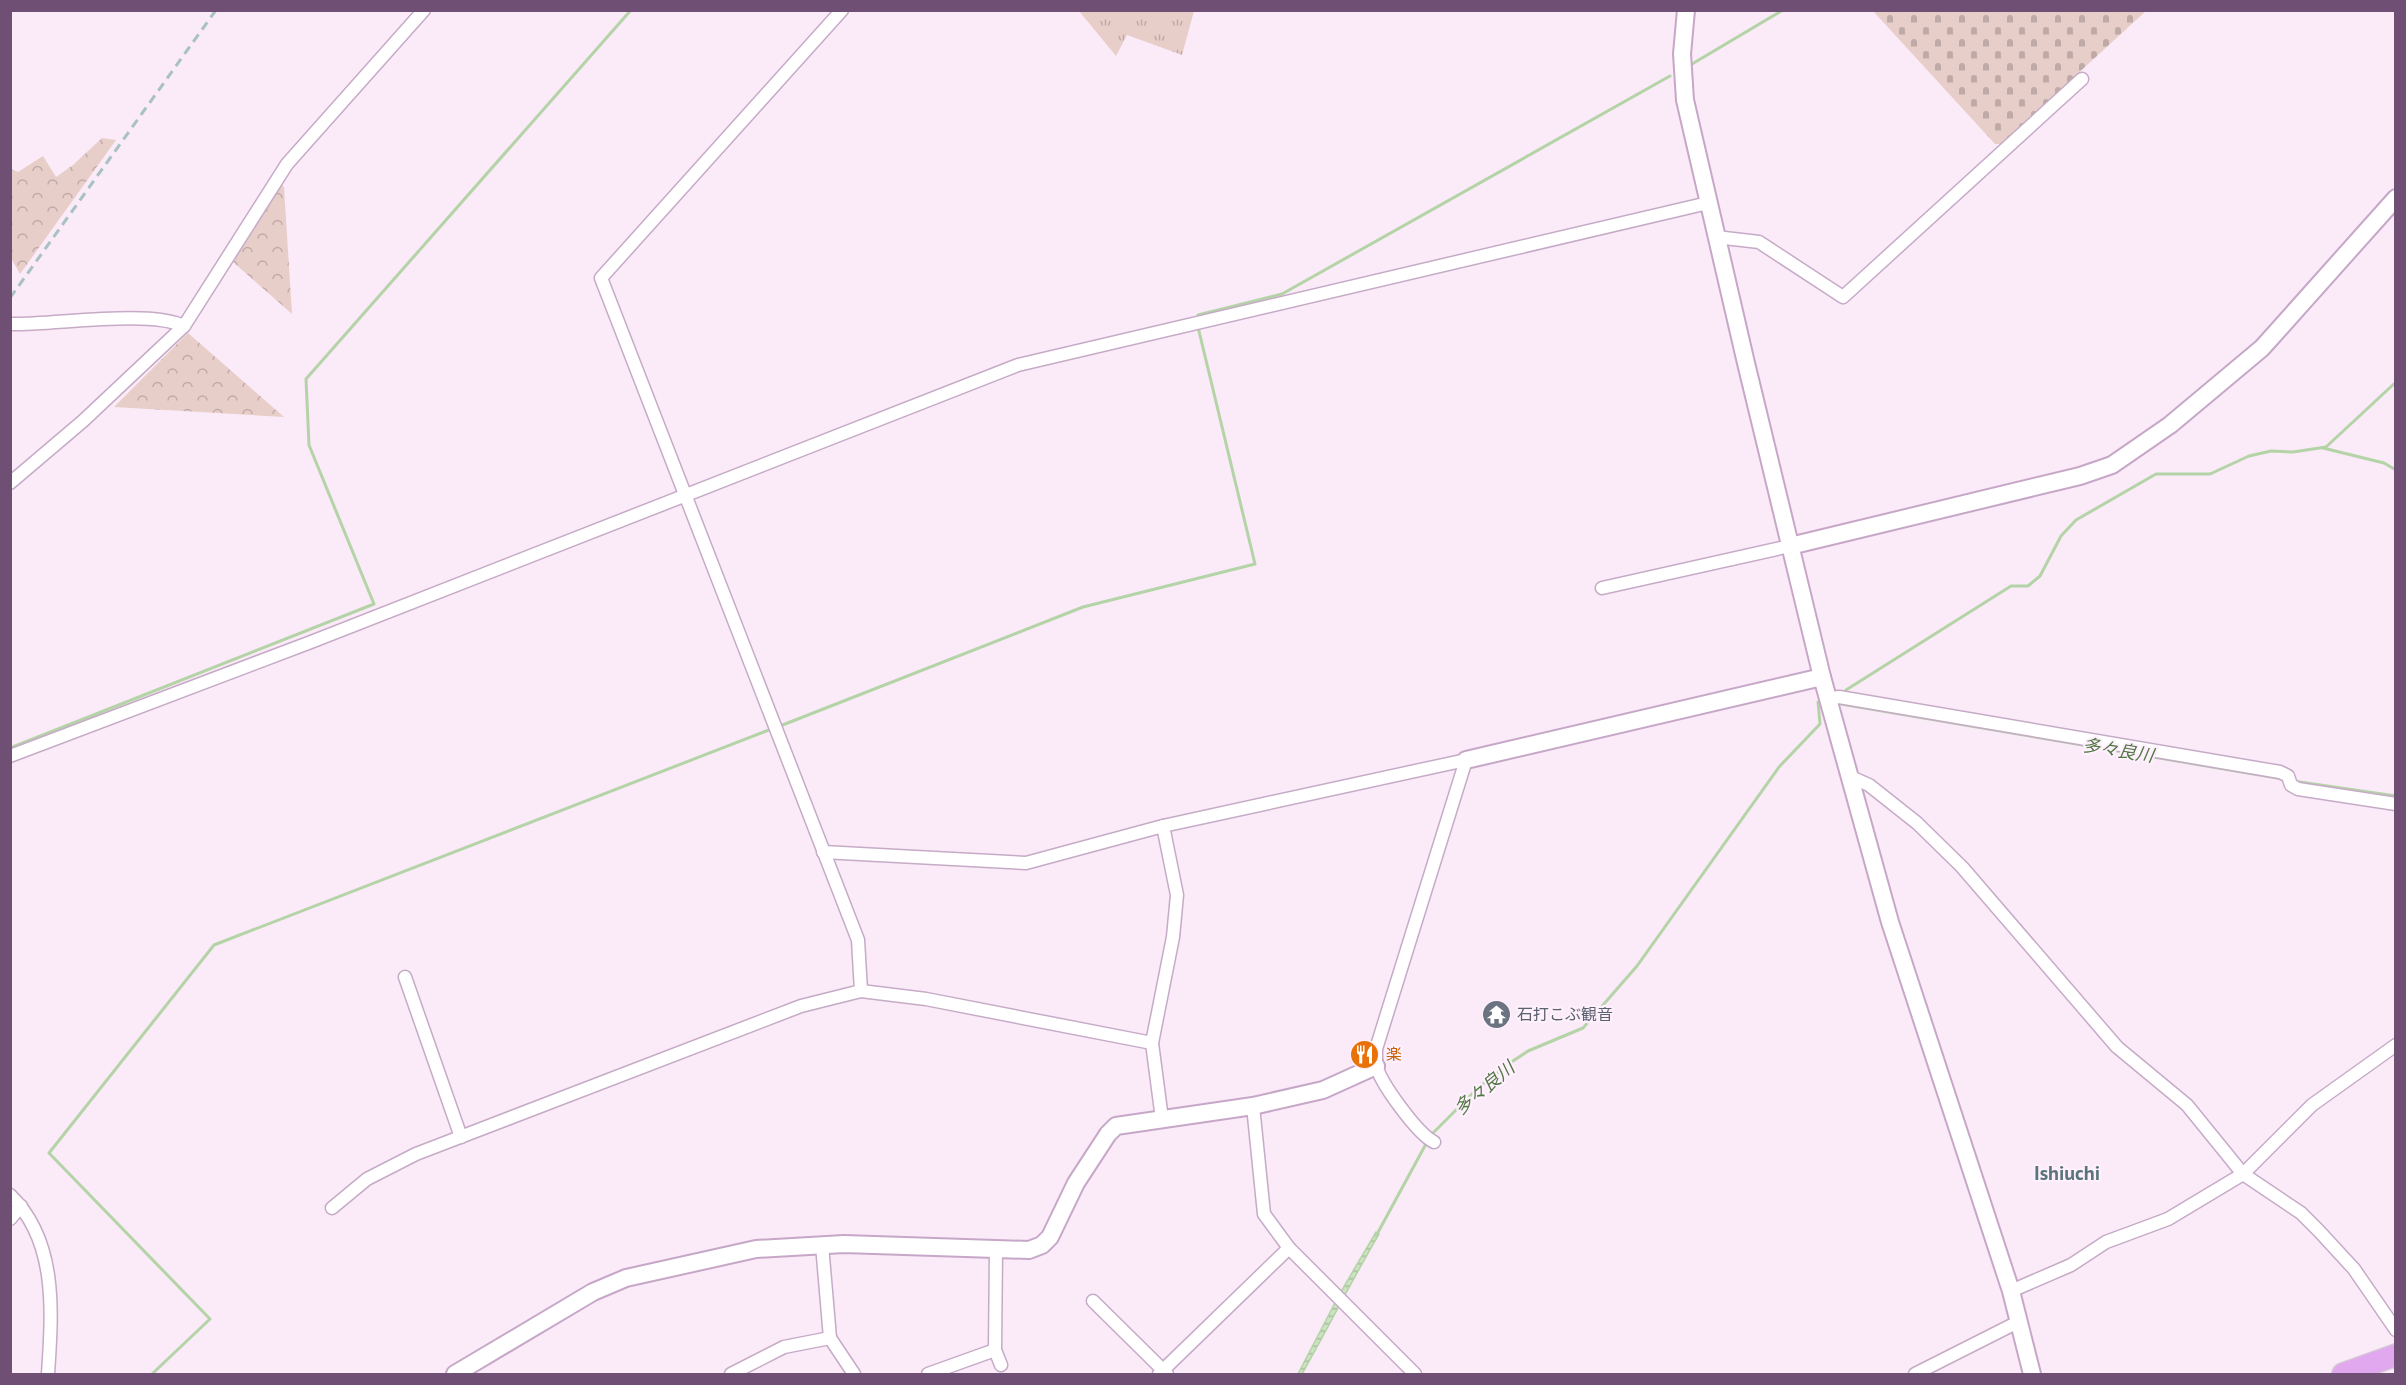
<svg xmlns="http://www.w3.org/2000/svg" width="2406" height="1385" font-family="'PT Sans','Noto Sans JP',sans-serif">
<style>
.grass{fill:url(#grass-tufts)}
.forest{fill:url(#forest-crowns)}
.cemetery{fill:url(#cemetery-stones)}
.water{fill:url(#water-rules);stroke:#b4d4a7;stroke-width:1.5}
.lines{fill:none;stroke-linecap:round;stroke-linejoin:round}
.stream{stroke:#b4d4a7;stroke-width:3}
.street-casing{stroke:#c6abc7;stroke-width:15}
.secondary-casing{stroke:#c7a7c8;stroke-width:20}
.highway-casing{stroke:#d4cad5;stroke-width:24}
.street{stroke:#fff;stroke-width:12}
.secondary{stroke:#fff;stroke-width:16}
.highway{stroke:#e1a7ef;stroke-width:21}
.rail{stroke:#a8c2c4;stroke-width:3;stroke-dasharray:9 6;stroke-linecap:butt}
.labels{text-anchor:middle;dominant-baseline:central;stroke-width:4.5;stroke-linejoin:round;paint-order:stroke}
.worship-label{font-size:16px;fill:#5b616d;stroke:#fef0fc;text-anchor:start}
.food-label{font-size:16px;fill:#c56008;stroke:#fef0fc;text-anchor:start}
.water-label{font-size:18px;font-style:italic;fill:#527744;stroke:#fef0fc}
.quarter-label{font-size:20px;font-weight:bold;fill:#5a747b;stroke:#fef0fc}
</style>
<defs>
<pattern id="grass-tufts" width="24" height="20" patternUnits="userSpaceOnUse" patternTransform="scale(1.5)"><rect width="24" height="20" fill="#e8cec9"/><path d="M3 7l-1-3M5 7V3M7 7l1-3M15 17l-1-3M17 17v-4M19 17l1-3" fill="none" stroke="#c0aaa8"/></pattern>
<pattern id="forest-crowns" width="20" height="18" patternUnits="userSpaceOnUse" patternTransform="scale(1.5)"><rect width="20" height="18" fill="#e8cec9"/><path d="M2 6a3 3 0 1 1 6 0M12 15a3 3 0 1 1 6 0" fill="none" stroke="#c0aaa8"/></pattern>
<pattern id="cemetery-stones" width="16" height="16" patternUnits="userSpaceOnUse" patternTransform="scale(1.5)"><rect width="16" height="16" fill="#e8cec9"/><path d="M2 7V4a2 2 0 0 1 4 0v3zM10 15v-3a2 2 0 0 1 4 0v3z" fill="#c0aaa8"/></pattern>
<pattern id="water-rules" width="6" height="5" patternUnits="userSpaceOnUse" patternTransform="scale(1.5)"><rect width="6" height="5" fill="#cbe3c0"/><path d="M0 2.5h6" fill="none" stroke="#a9baa1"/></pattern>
</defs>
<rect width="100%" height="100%" fill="#fbeaf8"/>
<polygon class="grass" points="1079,11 1194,11 1182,55 1127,35 1116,56"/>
<g class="forest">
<polygon points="102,138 116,140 20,274 11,258 11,169 18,172 43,156 56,177 73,165"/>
<polygon points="281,184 284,187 292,314 233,262"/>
<polygon points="188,333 284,417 114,407"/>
</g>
<polygon class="cemetery" points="1873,11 2146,11 2001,144 1995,144"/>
<path class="water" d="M1376,1232L1379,1234C1352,1280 1328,1328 1302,1374H1298L1339,1295Z"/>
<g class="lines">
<g class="stream">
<polyline points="1692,64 1783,10"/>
<polyline points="1198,321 1198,315 1282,294 1670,76"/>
<polyline points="2323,448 2384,463 2396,470"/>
<polyline points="1846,690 2011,586 2028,586 2040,576 2061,536 2076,520 2156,474 2210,474 2249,456 2271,451 2293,452 2326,447 2396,382"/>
<polyline points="1841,704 2283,779"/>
<polyline points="780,726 1083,607 1255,564 1198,327"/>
<polyline points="10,748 374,604 309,445 306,379 631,10"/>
<polyline points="2293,781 2396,796"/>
<polyline points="1430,1136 1478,1088 1513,1061 1528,1051 1583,1028 1637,966 1779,767 1820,724 1818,702"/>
<polyline points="1376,1236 1427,1142"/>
<polyline points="152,1374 210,1319 49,1153 214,945 774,728"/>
</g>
<defs>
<g id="street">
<polyline points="842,10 601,278 858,940 861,991"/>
<polyline points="1716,237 1759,242 1843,297 2082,79"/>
<path d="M10,324C54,325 149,309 184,326"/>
<polyline points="10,483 83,421 184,326 287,164 424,10"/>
<polyline points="1602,588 1790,546"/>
<polyline points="1828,699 1839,697 2280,772 2288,776 2291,785 2298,789 2396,804"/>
<polyline points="10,756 311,642 1018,365 1708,203"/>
<polyline points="1851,777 1869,785 1917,823 1962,867 2117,1047 2187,1105 2243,1174 2301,1213 2319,1231 2354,1269 2396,1330"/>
<path d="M823,852L1026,863L1163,826L1466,760L1376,1049C1376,1054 1376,1059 1376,1064C1379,1082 1418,1134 1434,1142"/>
<polyline points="405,977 461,1137"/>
<polyline points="1253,1106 1264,1214 1289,1248 1415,1374"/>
<polyline points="1162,1119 1152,1043 1173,937 1177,895 1163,826"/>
<path d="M10,1195C58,1241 52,1313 48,1374"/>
<polyline points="332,1208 367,1179 416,1154 801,1006 861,991 926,999 1152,1043"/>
<polyline points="10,1219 21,1206"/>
<polyline points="822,1245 830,1338"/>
<polyline points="996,1250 995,1350 1001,1365"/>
<polyline points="2011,1291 2071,1265 2106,1242 2168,1219 2243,1174 2312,1105 2396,1045"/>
<polyline points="1093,1301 1167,1374"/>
<polyline points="731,1374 784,1347 830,1338 854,1374"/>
<polyline points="928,1374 995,1350"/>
<polyline points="1159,1374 1289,1248"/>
<polyline points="1915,1374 2020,1321"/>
</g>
<g id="secondary">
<polyline points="1686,10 1682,54 1685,100 1746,363 1822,677 1890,922 2011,1291 2032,1374"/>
<polyline points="1790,546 2080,476 2112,465 2170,425 2262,348 2396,198"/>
<polyline points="1466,760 1822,677"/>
<polyline points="455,1374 593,1292 626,1278 756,1249 844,1244 1029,1250 1042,1245 1050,1237 1076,1183 1108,1134 1116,1126 1253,1106 1323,1090 1376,1066"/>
</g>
<polyline id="highway" points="2343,1374 2396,1355"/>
</defs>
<use href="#street" class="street-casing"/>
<use href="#secondary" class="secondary-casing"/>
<use href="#highway" class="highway-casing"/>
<use href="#street" class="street"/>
<use href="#secondary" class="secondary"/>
<use href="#highway" class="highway"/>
<polyline class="rail" points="10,298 216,10"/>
</g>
<defs>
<symbol id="temple-disc" viewBox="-11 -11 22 22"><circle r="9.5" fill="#6b7280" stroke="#fef0fc"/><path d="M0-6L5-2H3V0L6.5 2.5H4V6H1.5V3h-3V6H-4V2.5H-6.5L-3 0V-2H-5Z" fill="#fff"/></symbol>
<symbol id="restaurant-disc" viewBox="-11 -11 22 22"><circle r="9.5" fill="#e8710a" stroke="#fef0fc"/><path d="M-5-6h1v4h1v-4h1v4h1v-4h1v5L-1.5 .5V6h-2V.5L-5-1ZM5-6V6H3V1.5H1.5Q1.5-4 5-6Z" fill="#fff"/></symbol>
</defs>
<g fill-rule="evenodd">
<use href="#temple-disc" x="1480" y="998" width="33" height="33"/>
<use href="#restaurant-disc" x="1348" y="1038" width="33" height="33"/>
</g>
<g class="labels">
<g class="worship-label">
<text x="1517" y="1014">石打こぶ観音</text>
</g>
<g class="food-label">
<text x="1386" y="1054">楽</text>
</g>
<g class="water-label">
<text transform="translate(2118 750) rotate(9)">多々良川</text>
<text transform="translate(1484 1088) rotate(-40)">多々良川</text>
</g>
<g class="quarter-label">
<text x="2067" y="1173">Ishiuchi</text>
</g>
</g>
<rect width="2406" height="1385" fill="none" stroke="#704f74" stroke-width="24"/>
</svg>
